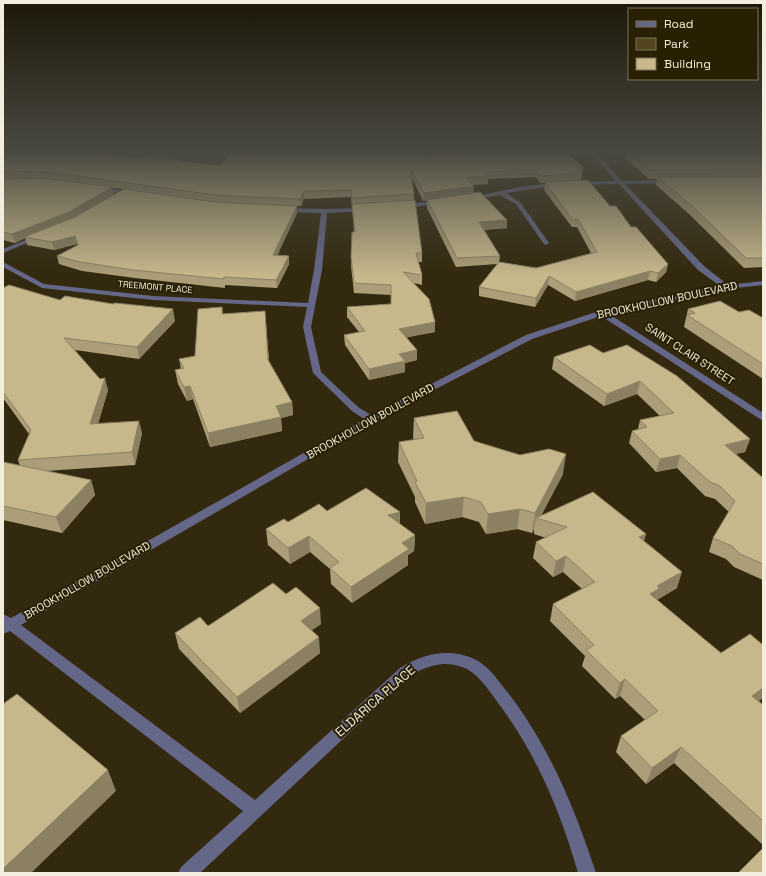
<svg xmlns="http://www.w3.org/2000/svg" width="766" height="876" font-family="'Space Grotesk',sans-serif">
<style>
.green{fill:#52451f}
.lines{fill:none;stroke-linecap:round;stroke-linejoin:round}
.minor{fill:#656789;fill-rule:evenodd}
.wall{fill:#ab9e78;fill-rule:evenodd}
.shaded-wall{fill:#8b8162}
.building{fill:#c7b88c;stroke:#8b8162}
.labels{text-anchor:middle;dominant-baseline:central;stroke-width:4;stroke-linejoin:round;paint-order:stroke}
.far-street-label{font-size:9px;fill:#f2eddd;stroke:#292004}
.street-label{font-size:11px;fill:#f2eddd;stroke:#292004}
.near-street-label{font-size:13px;fill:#f2eddd;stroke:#292004}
</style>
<rect width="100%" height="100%" fill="#33290e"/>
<polygon class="green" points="122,153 487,153 246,174"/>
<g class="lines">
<g class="minor">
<path d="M591,153H596L622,181L671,180V182L669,183L625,184L704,266L728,285L763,281V285L726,289L609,314L757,409L763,413V421L601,316L532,339L374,421L21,625L255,800L400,668C424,653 452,647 478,661C491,669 499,682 509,694C550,748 575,809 596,873H578C560,810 536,753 496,700C487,688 477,672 462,667C444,660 425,666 410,676L200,873H178L181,867L243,811L10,631L3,634V614L11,618L364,419L352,411L313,373L303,327L307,307L153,300L42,288L3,267V262L44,284L153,296L308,303L314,270L321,213L283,212L280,210L283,208L324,209L367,208L368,209L365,211L327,213L322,270L311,327L321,372L358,407L371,415L526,335L599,311L720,286L698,270L619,184L575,185L574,184L577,182L616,181Z"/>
<polygon points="557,182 560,184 559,185 506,193 520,202 549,243 546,245 544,244 516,204 499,195 471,200 468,198 520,187"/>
<polygon points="101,187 132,192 135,194 132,196 99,190 99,188"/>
<polygon points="439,201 441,202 441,204 403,208 400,206 403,204"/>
<polygon points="36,236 41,237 3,253 3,249"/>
</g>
</g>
<g class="wall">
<path d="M3,153L138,158L220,166L424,155L583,167L581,181L610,206L668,264L666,272L656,282L648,280L575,301L548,285L535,307L479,296V287L497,264L456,267L427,208V200L423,201L412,178L414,194V200L422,253V262H418L422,275V285L414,283L435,332L406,337L417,350V360L405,363V372L369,380L345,345L344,335L359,332L347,317V307L391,304V295L354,293L351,266V257L354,232L351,197L304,199L301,206H297V213L277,255L289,256V264L277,288L225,285V288L135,278L82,271L59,264L57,256L77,245V244L54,250L27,245L25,238L15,243L3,240ZM536,177L540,183H545L544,190L572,227H577L591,253L536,268L499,262L500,256L484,230L507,228V220L474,193V186L473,185L488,184V179ZM112,188L123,189L114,195Z"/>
<polygon points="626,153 763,153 763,267 744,268 689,214 656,185 657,179 649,179 625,158"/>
<polygon points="3,288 60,300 175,321 139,359 75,350 108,390 98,424 142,433 135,465 46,471 91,480 95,495 62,533 3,520 3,462 20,466 18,460 29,434 3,398"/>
<polygon points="222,307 223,314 266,323 269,361 292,402 293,415 281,418 282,431 210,447 193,399 187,401 178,384 175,370 181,369 179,359 195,356"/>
<polygon points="688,309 739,312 763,318 763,379 684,327"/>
<polygon points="603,353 750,439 745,452 736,454 763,478 763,580 734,567 726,559 709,552 713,538 729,512 715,499 705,496 677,468 656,472 629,443 632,431 638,429 640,420 660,416 637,394 604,406 552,369 554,357"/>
<polygon points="414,418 563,474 541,516 646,534 644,541 677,588 657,600 759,701 763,705 763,845 674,763 646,784 616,752 621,736 645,720 620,696 615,699 582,666 585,656 550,621 553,604 582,589 563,572 553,577 533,558 536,542 546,538 534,534 534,529 532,533 517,529 486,534 479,522 462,517 425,524 415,502 415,497 398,462 399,442 414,440 413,437"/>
<polygon points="327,511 400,524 415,535 414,551 408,555 408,565 352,603 331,584 330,569 310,552 290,564 268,545 266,529 288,522"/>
<polygon points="321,624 312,630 320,653 240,713 179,649 175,633"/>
</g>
<g class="shaded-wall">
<polygon points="474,186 474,194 423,201 424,193"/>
<polygon points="112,187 114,195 71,220 24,237 25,238 15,243 12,234"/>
<polygon points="304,191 304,199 301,206 300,199"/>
<polygon points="297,206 297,213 274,263 273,255"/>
<polygon points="507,220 507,228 479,230 479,222"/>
<polygon points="75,236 77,244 54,250 52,242"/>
<polygon points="289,256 289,264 277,288 276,280"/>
<polygon points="668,264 666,272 656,282 658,273"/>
<polygon points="650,271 648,280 575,301 576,292"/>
<polygon points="549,276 548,285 535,307 536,298"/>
<polygon points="173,309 175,321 139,359 137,347"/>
<polygon points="265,311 266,323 270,373 268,360"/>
<polygon points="435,322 435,332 399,339 399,329"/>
<polygon points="417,350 417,360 405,363 405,372 369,380 369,369 399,354"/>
<polygon points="105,378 108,390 94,437 90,424"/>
<polygon points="640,381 637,394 604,406 607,394"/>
<polygon points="190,386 193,399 187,401 184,387"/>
<polygon points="292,402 293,415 281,418 282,431 210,447 208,433 276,406"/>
<polygon points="139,421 142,433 135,465 132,452"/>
<polygon points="750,439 745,452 721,457 725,445"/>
<polygon points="566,454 563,474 539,519 536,518 534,529 532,533 535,513"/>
<polygon points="680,455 677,468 656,472 660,459"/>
<polygon points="91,480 95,495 62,533 56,517"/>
<polygon points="464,497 462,517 425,524 426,503"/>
<polygon points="520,509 517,529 486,534 488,514"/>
<polygon points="400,512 400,528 388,515"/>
<polygon points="646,534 641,550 639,537"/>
<polygon points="415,535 414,551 408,555 408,565 352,603 351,587 402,543"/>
<polygon points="309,536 310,552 290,564 288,548"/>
<polygon points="566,556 563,572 553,577 556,561"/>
<polygon points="682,572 677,588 656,600 650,594 657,586"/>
<polygon points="320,608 321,624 302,637 301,621"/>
<polygon points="319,637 320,653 240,713 237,697"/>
<polygon points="625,679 620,696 615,699 620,683"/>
<polygon points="763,688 763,698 744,712 752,696"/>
<polygon points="681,747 674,763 646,784 652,768"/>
<polygon points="108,770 116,791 31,873 3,873 3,869"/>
</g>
<g class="building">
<polygon points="3,153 104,153 138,158 143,156 220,166 230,153 424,153 424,155 450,153 567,153 583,167 576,167 582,173 541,176 536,170 485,172 488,176 466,178 474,186 424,193 410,167 414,194 352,198 351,190 304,191 300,199 215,195 50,172 3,171"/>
<polygon points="630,153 763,153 763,171 650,170"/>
<polygon points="658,177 763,177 763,258 746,258 691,205"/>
<polygon points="3,178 50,179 112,187 69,212 12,234 3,232"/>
<polygon points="588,180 610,206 616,206 631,227 636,227 668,264 658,273 650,271 576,292 549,276 536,298 479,287 499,262 536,268 597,252 578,219 573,220 545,182"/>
<polygon points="124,189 215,202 297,206 273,255 289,256 276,280 224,277 224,279 133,270 80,262 57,256 78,245 75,236 52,242 24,237 75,217"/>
<polygon points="480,192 507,220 479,222 500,256 457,258 427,200"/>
<polygon points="415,200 422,253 416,253 422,275 403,272 429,299 435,322 399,329 417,350 399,354 405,361 369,369 344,335 365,331 347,307 391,304 391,285 354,283 351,257 352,232 355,232 352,204"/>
<polygon points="9,285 60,300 65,296 113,304 115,303 173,309 137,347 64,338 100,379 105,378 90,424 139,421 132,452 18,460 31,430 3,392 3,288"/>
<polygon points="720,301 739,312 749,310 763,318 763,364 687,315 695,313 688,309"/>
<polygon points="222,307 222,314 265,311 268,360 292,402 276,406 281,417 208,433 190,386 184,387 175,370 184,368 179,359 195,356 198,309"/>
<polygon points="590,345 603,353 627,345 677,376 750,439 725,445 763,478 763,564 740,554 732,546 713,538 735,501 720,486 710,482 680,455 660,459 632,431 647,427 640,420 674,413 640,381 607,394 554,357"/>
<polygon points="457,411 474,441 520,455 549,449 566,454 535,513 520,509 488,514 481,502 464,497 426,503 415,482 417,481 399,442 424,438 414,418"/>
<polygon points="3,462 91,480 56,517 3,506"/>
<polygon points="366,488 400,512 388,515 415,535 402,543 409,549 351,587 330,568 339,562 309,536 288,548 266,529 284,519 288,522 319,504 327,511"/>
<polygon points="593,492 646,534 639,537 682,572 657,586 660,588 650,594 721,653 750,634 763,645 763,688 752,696 763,705 763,821 681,747 652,768 621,736 658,711 625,679 620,683 586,650 594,645 553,604 595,582 566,556 556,561 536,542 567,527 536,518"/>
<polygon points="273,583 286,594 296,587 320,608 301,621 319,637 237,697 175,633 200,617 208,626"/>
<polygon points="17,694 108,770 3,869 3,704"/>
<polygon points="763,848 763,873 738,873"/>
</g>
<linearGradient id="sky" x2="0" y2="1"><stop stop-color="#1c1708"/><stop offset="0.55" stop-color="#4a4941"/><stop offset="1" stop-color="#4a4941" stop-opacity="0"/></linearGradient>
<rect width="766" height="276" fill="url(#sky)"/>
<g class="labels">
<g class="far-street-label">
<text transform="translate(155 287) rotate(5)">TREEMONT PLACE</text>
</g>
<g class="street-label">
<text transform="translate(667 300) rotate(-12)">BROOKHOLLOW BOULEVARD</text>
<text transform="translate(690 354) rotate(33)">SAINT CLAIR STREET</text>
<text transform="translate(370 421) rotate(-29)">BROOKHOLLOW BOULEVARD</text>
<text transform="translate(87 580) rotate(-30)">BROOKHOLLOW BOULEVARD</text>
</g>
<g class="near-street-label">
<text transform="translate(375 701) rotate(-41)">ELDARICA PLACE</text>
</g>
</g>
<rect width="766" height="876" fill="none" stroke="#f2eddd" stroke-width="8"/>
<rect x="628" y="8" width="130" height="72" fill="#292004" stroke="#79725b"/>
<rect x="636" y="21" width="20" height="6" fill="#656789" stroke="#79725b"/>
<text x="664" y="28" font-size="12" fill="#f2eddd">Road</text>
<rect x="636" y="38" width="20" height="12" fill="#52451f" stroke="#79725b"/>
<text x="664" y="48" font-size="12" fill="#f2eddd">Park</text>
<rect x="636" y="58" width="20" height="12" fill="#c7b88c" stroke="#79725b"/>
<text x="664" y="68" font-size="12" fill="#f2eddd">Building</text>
</svg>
